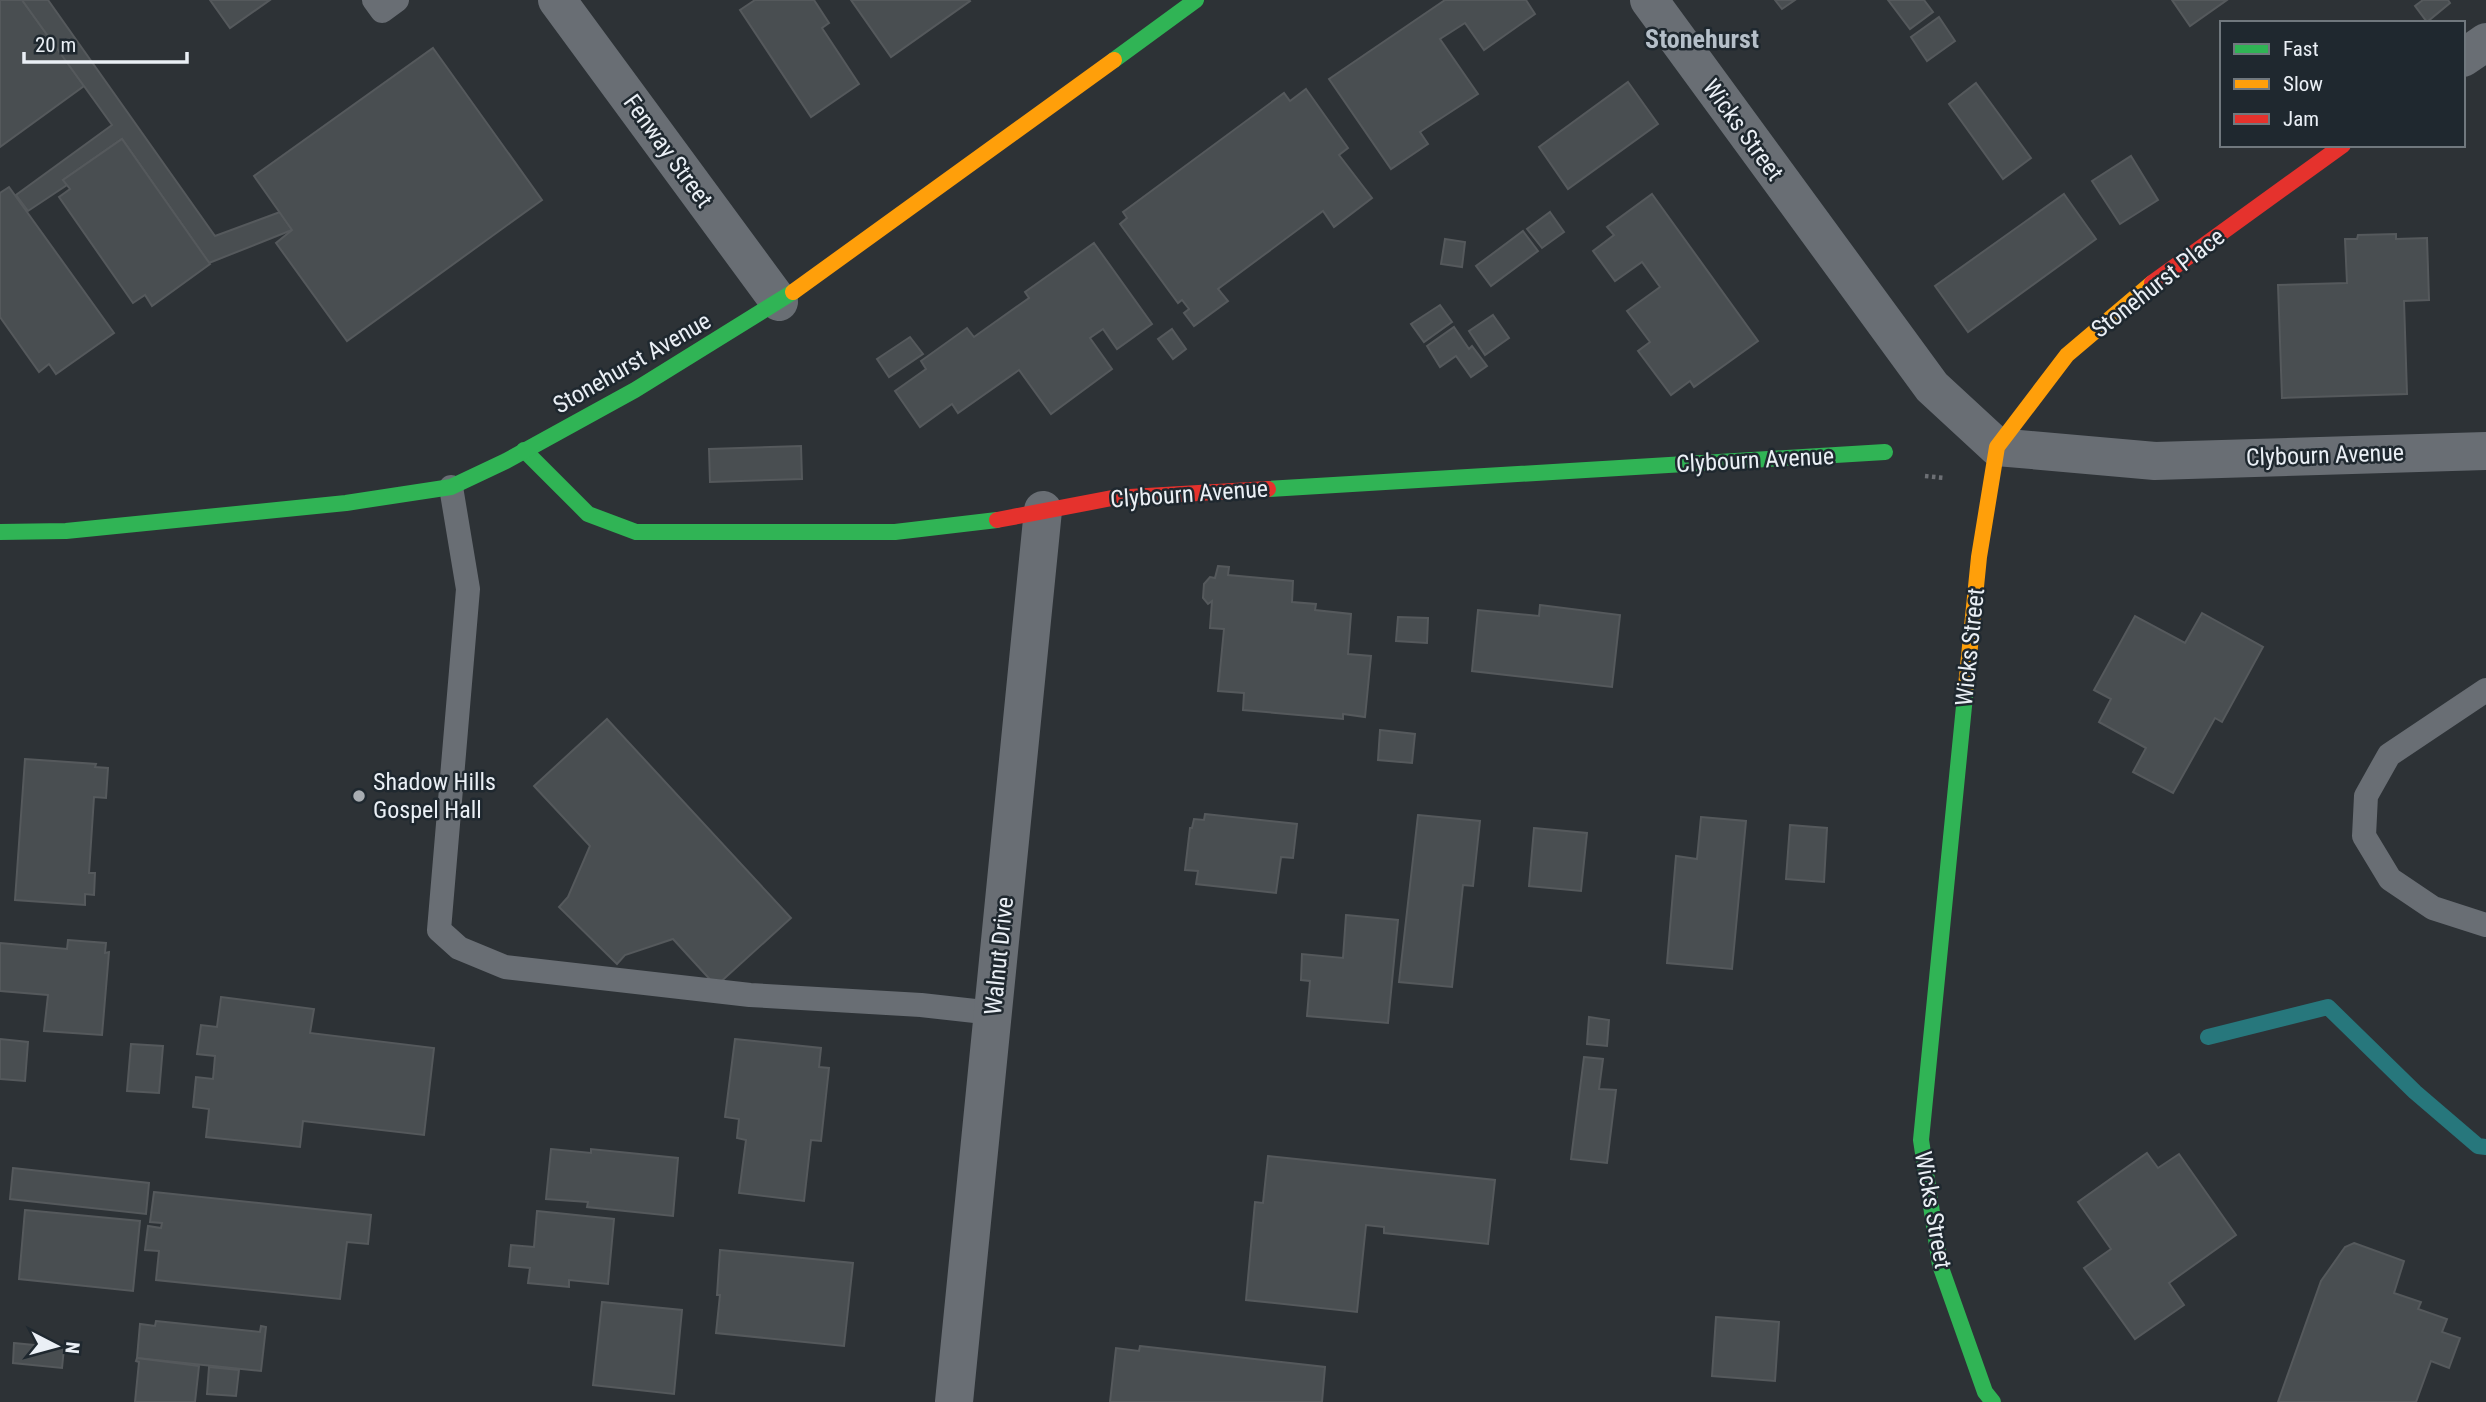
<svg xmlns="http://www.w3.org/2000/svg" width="2486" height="1402" font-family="'Roboto Condensed',sans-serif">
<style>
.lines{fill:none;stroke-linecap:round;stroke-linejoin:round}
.stream{stroke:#27777c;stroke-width:16}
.building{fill:#494e51;stroke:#55595c;stroke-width:2}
.path{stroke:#6c6f74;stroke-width:4.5;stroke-dasharray:3.5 3.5;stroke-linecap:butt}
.lane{stroke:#696e74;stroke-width:24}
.street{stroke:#696e74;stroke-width:38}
.fast{stroke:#30b455;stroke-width:16}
.slow{stroke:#ff9f0a;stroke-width:16}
.jam{stroke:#e5322d;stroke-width:16}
.poi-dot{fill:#a8adb2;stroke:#1f282f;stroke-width:2.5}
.labels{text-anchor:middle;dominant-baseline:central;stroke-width:5;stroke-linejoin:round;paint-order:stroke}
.street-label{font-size:24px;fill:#eaeff5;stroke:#1f282f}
.poi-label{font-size:24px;fill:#eaeff5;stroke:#1f282f;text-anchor:start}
.neighbourhood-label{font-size:26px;font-weight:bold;fill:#b5bfc9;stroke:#1f282f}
</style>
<rect width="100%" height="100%" fill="#2d3236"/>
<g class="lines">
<polyline class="stream" points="2208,1037 2328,1007 2415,1092 2478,1146 2486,1147"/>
</g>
<g class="building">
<polygon points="0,0 22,0 84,86 0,147"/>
<polygon points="22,0 48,0 215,236 280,212 292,230 209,263 122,139 63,180 67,185 28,211 16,195 112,125"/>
<polygon points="210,0 270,0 230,28"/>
<polygon points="755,0 814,0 829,23 822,28 859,84 811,117 740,10"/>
<polygon points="851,0 969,0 970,1 891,57"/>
<polygon points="1445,0 1526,0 1535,14 1484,50 1465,23 1440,39 1478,94 1420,132 1428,144 1391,169 1329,79"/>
<polygon points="1775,0 1795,0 1782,9"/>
<polygon points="1888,0 1924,0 1933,12 1910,29"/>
<polygon points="2172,0 2227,0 2190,26"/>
<polygon points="2423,0 2448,0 2450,3 2427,22 2415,6"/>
<polygon points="1939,17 1955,41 1927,61 1911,37"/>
<polygon points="433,48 542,200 347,341 276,243 292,230 254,176"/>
<polygon points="1628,82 1658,124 1568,189 1539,147"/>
<polygon points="1976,83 2031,158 2003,179 1949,104"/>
<polygon points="1306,89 1348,148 1339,155 1372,198 1334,227 1323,211 1218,289 1228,301 1194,326 1184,313 1189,309 1182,300 1178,303 1120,224 1127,218 1123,212 1284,93 1290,101"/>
<polygon points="122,139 210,264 152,306 145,295 133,303 59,197 70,189 63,180"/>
<polygon points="2131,156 2158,200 2120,224 2092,181"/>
<polygon points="9,187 114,333 56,374 49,364 39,372 0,317 0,193"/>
<polygon points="1652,194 1758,341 1694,387 1690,381 1671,395 1638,351 1650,342 1627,311 1660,287 1642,262 1615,281 1593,251 1614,235 1607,227"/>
<polygon points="2064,194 2096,239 1968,332 1935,286"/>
<polygon points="1550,212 1564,232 1542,248 1527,229"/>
<polygon points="1523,231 1538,251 1491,286 1476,266"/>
<polygon points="2396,234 2396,239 2427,238 2429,300 2404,301 2407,394 2282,398 2278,285 2347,283 2345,239 2357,239 2358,235"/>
<polygon points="1445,239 1465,242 1462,267 1441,264"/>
<polygon points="1094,243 1152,324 1117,349 1103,329 1090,338 1112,369 1051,414 1019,370 958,413 952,404 920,427 895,391 926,369 921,361 967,328 974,337 1029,298 1025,292"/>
<polygon points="1440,305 1452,322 1424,342 1411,324"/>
<polygon points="1493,315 1509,338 1485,355 1469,331"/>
<polygon points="1454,327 1469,349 1472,346 1487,366 1471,377 1456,356 1440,367 1427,346"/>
<polygon points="1172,329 1186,349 1173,359 1158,339"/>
<polygon points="910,337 923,354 889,377 877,359"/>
<polygon points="801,446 802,479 710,482 709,449"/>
<polygon points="1218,566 1229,567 1228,575 1293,581 1292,602 1316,604 1315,610 1351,614 1348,654 1371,656 1365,717 1343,714 1343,719 1243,710 1244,693 1218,691 1224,629 1210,628 1212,601 1208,604 1203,598 1204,584 1210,577 1215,578"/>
<polygon points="1540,605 1620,615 1612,687 1472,671 1478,610 1539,616"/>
<polygon points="2202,613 2263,647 2222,722 2215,718 2173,793 2133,772 2146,748 2099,722 2111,699 2094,690 2135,616 2185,643"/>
<polygon points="1398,617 1428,618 1427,643 1396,641"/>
<polygon points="607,719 791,918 716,986 673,939 625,955 617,964 559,907 568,897 590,846 534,786"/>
<polygon points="1380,730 1415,734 1412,763 1378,760"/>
<polygon points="25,759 96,764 95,767 108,768 106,798 94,797 89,873 95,873 94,895 85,894 85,905 15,900"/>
<polygon points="1205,814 1297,824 1293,858 1281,857 1276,893 1196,884 1198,871 1185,870 1190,828 1192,828 1194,819 1204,820"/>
<polygon points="1418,815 1480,821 1473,886 1463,885 1452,987 1399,982"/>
<polygon points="1701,817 1746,821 1732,969 1667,963 1676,856 1697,859"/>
<polygon points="1790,825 1827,828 1824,882 1786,879"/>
<polygon points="1534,828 1587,833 1581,891 1529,886"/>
<polygon points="1346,915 1398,920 1388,1023 1307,1016 1310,981 1301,980 1302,954 1343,958"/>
<polygon points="68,940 106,943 105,953 109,952 102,1035 44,1031 48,995 0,991 0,943 67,949"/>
<polygon points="221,997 314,1009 310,1033 434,1048 424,1135 303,1121 300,1147 206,1137 209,1109 193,1107 196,1077 213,1079 215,1056 197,1054 201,1025 217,1027"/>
<polygon points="1589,1017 1609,1020 1607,1046 1587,1044"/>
<polygon points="0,1039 28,1042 25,1081 0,1079"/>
<polygon points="735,1039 821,1048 819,1067 829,1068 821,1141 811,1140 804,1201 739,1193 746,1140 737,1138 739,1119 725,1117"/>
<polygon points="131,1044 163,1046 159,1093 127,1091"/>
<polygon points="1584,1057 1603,1059 1599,1089 1616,1090 1607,1163 1571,1159"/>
<polygon points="551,1149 591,1153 591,1149 678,1158 673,1216 587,1207 588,1202 546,1199"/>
<polygon points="2147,1153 2158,1168 2179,1154 2236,1235 2169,1283 2184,1305 2135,1339 2084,1268 2111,1249 2078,1202"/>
<polygon points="1268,1156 1495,1180 1488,1244 1384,1233 1384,1227 1366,1225 1357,1312 1246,1300 1255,1202 1263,1203"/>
<polygon points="13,1168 149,1183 146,1214 10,1199"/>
<polygon points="154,1192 371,1215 368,1244 347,1242 340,1299 156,1280 159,1251 145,1250 148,1226 161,1228 162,1223 150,1222"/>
<polygon points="25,1210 140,1221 133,1291 19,1279"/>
<polygon points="537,1211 614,1219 608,1284 569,1280 569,1287 528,1283 530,1268 509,1266 511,1245 534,1247"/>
<polygon points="2354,1243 2404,1261 2394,1293 2421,1302 2418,1309 2447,1319 2442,1332 2460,1338 2449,1368 2431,1361 2416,1402 2278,1402 2321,1281 2345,1247"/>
<polygon points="720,1250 853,1263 844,1346 716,1333 720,1295 717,1295"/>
<polygon points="602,1302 682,1310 674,1394 593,1385"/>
<polygon points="1716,1317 1779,1322 1775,1381 1712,1376"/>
<polygon points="156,1321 260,1332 261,1326 266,1327 261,1371 137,1358 140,1324 155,1326"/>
<polygon points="14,1343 64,1348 62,1368 13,1363"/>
<polygon points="1140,1346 1325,1367 1322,1402 1110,1402 1116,1348 1139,1351"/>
<polygon points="137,1358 199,1366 195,1402 135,1402 139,1362 136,1361"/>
<polygon points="209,1367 239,1370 236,1396 207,1394"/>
</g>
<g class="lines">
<polyline class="path" points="1925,476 1944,478"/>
<g class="lane">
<polyline points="374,0 382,11 397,0"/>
<polyline points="451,487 468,589 439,930 459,948 505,967 750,995 921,1005 993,1013"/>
<polyline points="2486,690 2389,755 2366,796 2364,836 2390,879 2433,908 2486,925"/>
</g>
<g class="street">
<polyline points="557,0 779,302"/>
<polyline points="1649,0 1932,387 1997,447 2155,461 2486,451"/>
<polyline points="2463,58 2486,42"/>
<polyline points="954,1402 1043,510"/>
</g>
<g class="fast">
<polyline points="1114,60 1196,0"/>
<polyline points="524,450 588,514 636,532 895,532 997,520"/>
<polyline points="1268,489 1885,452"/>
<polyline points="0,532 66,531 346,503 451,487 506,461 635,390 793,292"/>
<polyline points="1966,686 1921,1140 1940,1265 1985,1392 1993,1402"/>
</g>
<g class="slow">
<polyline points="793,292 1114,60"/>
<polyline points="1966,686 1979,557 1997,447 2067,355 2152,283"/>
</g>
<g class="jam">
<polyline points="2152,283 2343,145"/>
<polyline points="997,520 1112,498 1268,489"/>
</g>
</g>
<circle class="poi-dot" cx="359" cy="796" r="7"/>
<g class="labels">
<g class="street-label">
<text transform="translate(1743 130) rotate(54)">Wicks Street</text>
<text transform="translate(668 151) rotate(54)">Fenway Street</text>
<text transform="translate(2158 283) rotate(-38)">Stonehurst Place</text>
<text transform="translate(632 363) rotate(-30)">Stonehurst Avenue</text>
<text transform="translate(2325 455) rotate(-2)">Clybourn Avenue</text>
<text transform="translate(1755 460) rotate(-3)">Clybourn Avenue</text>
<text transform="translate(1189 494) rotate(-4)">Clybourn Avenue</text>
<text transform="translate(1970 647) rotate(-84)">Wicks Street</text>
<text transform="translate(999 956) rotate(-84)">Walnut Drive</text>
<text transform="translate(1933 1210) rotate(80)">Wicks Street</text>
</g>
<g class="poi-label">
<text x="373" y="782">Shadow Hills<tspan x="373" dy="28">Gospel Hall</tspan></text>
</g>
<g class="neighbourhood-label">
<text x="1702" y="39">Stonehurst</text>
</g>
</g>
<rect x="2220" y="21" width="245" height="126" fill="#1f282f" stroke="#70787e" stroke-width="2"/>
<rect x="2234" y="44" width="35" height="10" fill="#30b455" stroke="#70787e" stroke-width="2"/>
<text x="2283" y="56" font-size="21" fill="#eaeff5">Fast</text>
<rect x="2234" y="79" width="35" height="10" fill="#ff9f0a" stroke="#70787e" stroke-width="2"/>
<text x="2283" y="91" font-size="21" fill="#eaeff5">Slow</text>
<rect x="2234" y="114" width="35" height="10" fill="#e5322d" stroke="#70787e" stroke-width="2"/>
<text x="2283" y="126" font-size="21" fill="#eaeff5">Jam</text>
<g transform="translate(56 1346) rotate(96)" stroke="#1f282f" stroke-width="5" paint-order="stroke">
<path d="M0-5L12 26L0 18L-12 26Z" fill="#eaeff5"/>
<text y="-10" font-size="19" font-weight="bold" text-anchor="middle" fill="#eaeff5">N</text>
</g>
<path d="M24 52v10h163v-10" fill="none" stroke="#eaeff5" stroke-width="3.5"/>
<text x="35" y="52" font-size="21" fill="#eaeff5" stroke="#1f282f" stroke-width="5" paint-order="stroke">20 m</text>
</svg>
